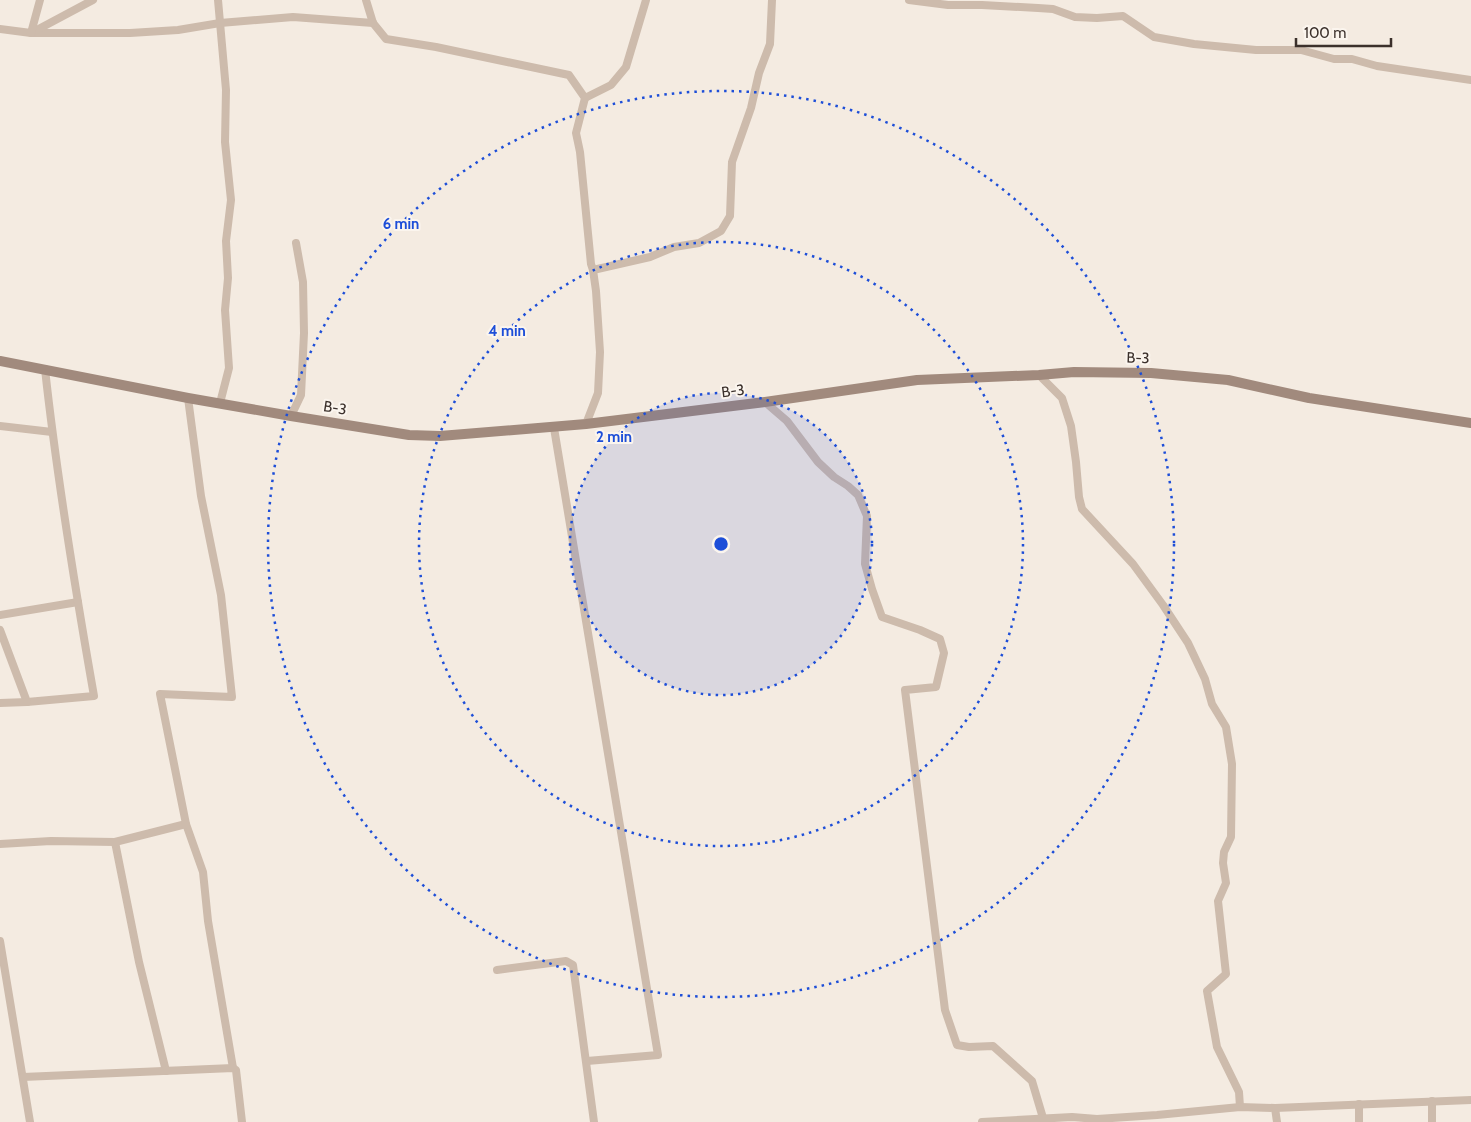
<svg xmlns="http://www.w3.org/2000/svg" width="1471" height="1122" font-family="Cabin,sans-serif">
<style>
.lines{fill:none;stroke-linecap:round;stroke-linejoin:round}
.street{stroke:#cdbbac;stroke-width:8}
.secondary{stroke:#a18a7d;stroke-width:10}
.ring{fill:none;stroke:#1d4ed8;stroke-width:2.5;stroke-dasharray:2.5 5}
.labels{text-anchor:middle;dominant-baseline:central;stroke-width:4;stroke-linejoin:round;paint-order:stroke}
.street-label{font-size:15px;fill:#3b302b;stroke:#fbf5ee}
.centre{fill:#1d4ed8;stroke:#fbf5ee;stroke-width:2.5}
.ring-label{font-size:15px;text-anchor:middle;font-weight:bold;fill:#1d4ed8;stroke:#fbf5ee;stroke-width:4;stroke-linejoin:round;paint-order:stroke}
</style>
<rect width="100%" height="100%" fill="#f4ebe1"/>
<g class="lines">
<g class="street">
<polyline points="218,0 226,90 225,142 231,200 226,241 228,278 225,310 229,368 220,403"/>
<polyline points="366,0 373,23 386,39 436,47 569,75 585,98 576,133 580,152 591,264 593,270"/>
<polyline points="909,0 948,5 982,5 1038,8 1053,9 1075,17 1097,18 1123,16 1154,37 1194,44 1256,50 1301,50 1334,59 1352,59 1377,66 1471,80"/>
<polyline points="0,29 31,33 130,33 178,30 220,23 293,17 373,23"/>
<polyline points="33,32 93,0"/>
<polyline points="31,33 40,0"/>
<polyline points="585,98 611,85 626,67 646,0"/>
<polyline points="1039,375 1062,398 1071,426 1076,462 1079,497 1082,509 1133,564 1163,605 1188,643 1205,679 1212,704 1226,727 1232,764 1231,837 1224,852 1223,863 1226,883 1218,901 1226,974 1207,991 1217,1047 1239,1092 1240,1107"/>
<polyline points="765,402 787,421 818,462 834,477 848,486 858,495 867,516 865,564 872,589 882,617 920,630 940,639 944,653 936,687 905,690 945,1010 957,1045 969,1047 993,1046 1032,1081 1043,1118"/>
<polyline points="291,416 301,395 304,333 303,282 296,243"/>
<polyline points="586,424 598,393 600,352 596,291 593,270 650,257 674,247 699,243 721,231 730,216 732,162 751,108 759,73 770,44 772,0"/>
<polyline points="0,426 52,432"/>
<polyline points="554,428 658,1055 587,1061"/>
<polyline points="0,615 78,602"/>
<path d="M0,630L27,702L94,696C75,588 57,479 45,369"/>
<polyline points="0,703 27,702"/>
<polyline points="186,824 203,872 208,921 233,1068"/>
<polyline points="115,842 139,962 166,1071"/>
<polyline points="0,844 51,841 115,842 186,824 160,694 232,697 221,595 201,496 188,398"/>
<polyline points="0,941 30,1122"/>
<polyline points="497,970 566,961 573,965 594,1122"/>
<polyline points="23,1077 233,1068 236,1070 242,1122"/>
<polyline points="1432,1101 1432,1122"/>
<polyline points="1359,1104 1359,1122"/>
<polyline points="1275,1108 1277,1122"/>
<polyline points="982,1122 1072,1117 1097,1119 1157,1115 1240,1107 1275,1108 1471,1100"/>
</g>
<polyline class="secondary" points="0,361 188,398 291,416 409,435 440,436 586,424 765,402 917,380 1039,375 1074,372 1151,373 1228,380 1309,398 1471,423"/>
</g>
<circle cx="721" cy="544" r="151" fill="#1d4ed8" fill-opacity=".12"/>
<g class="ring">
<circle cx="721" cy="544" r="151"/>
<circle cx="721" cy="544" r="302"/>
<circle cx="721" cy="544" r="453"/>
</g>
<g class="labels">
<g class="street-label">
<text transform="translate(1138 358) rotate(2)">B-3</text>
<text transform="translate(733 391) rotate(-7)">B-3</text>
<text transform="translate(335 408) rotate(9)">B-3</text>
</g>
</g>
<circle cx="721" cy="544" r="8" class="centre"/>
<g class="ring-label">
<text x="401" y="229">6 min</text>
<text x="507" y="336">4 min</text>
<text x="614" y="442">2 min</text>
</g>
<path d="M1296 38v8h95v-8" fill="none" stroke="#3b302b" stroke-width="2.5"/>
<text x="1304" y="38" font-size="15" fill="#3b302b" stroke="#fbf5ee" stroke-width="4" paint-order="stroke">100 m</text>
</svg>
